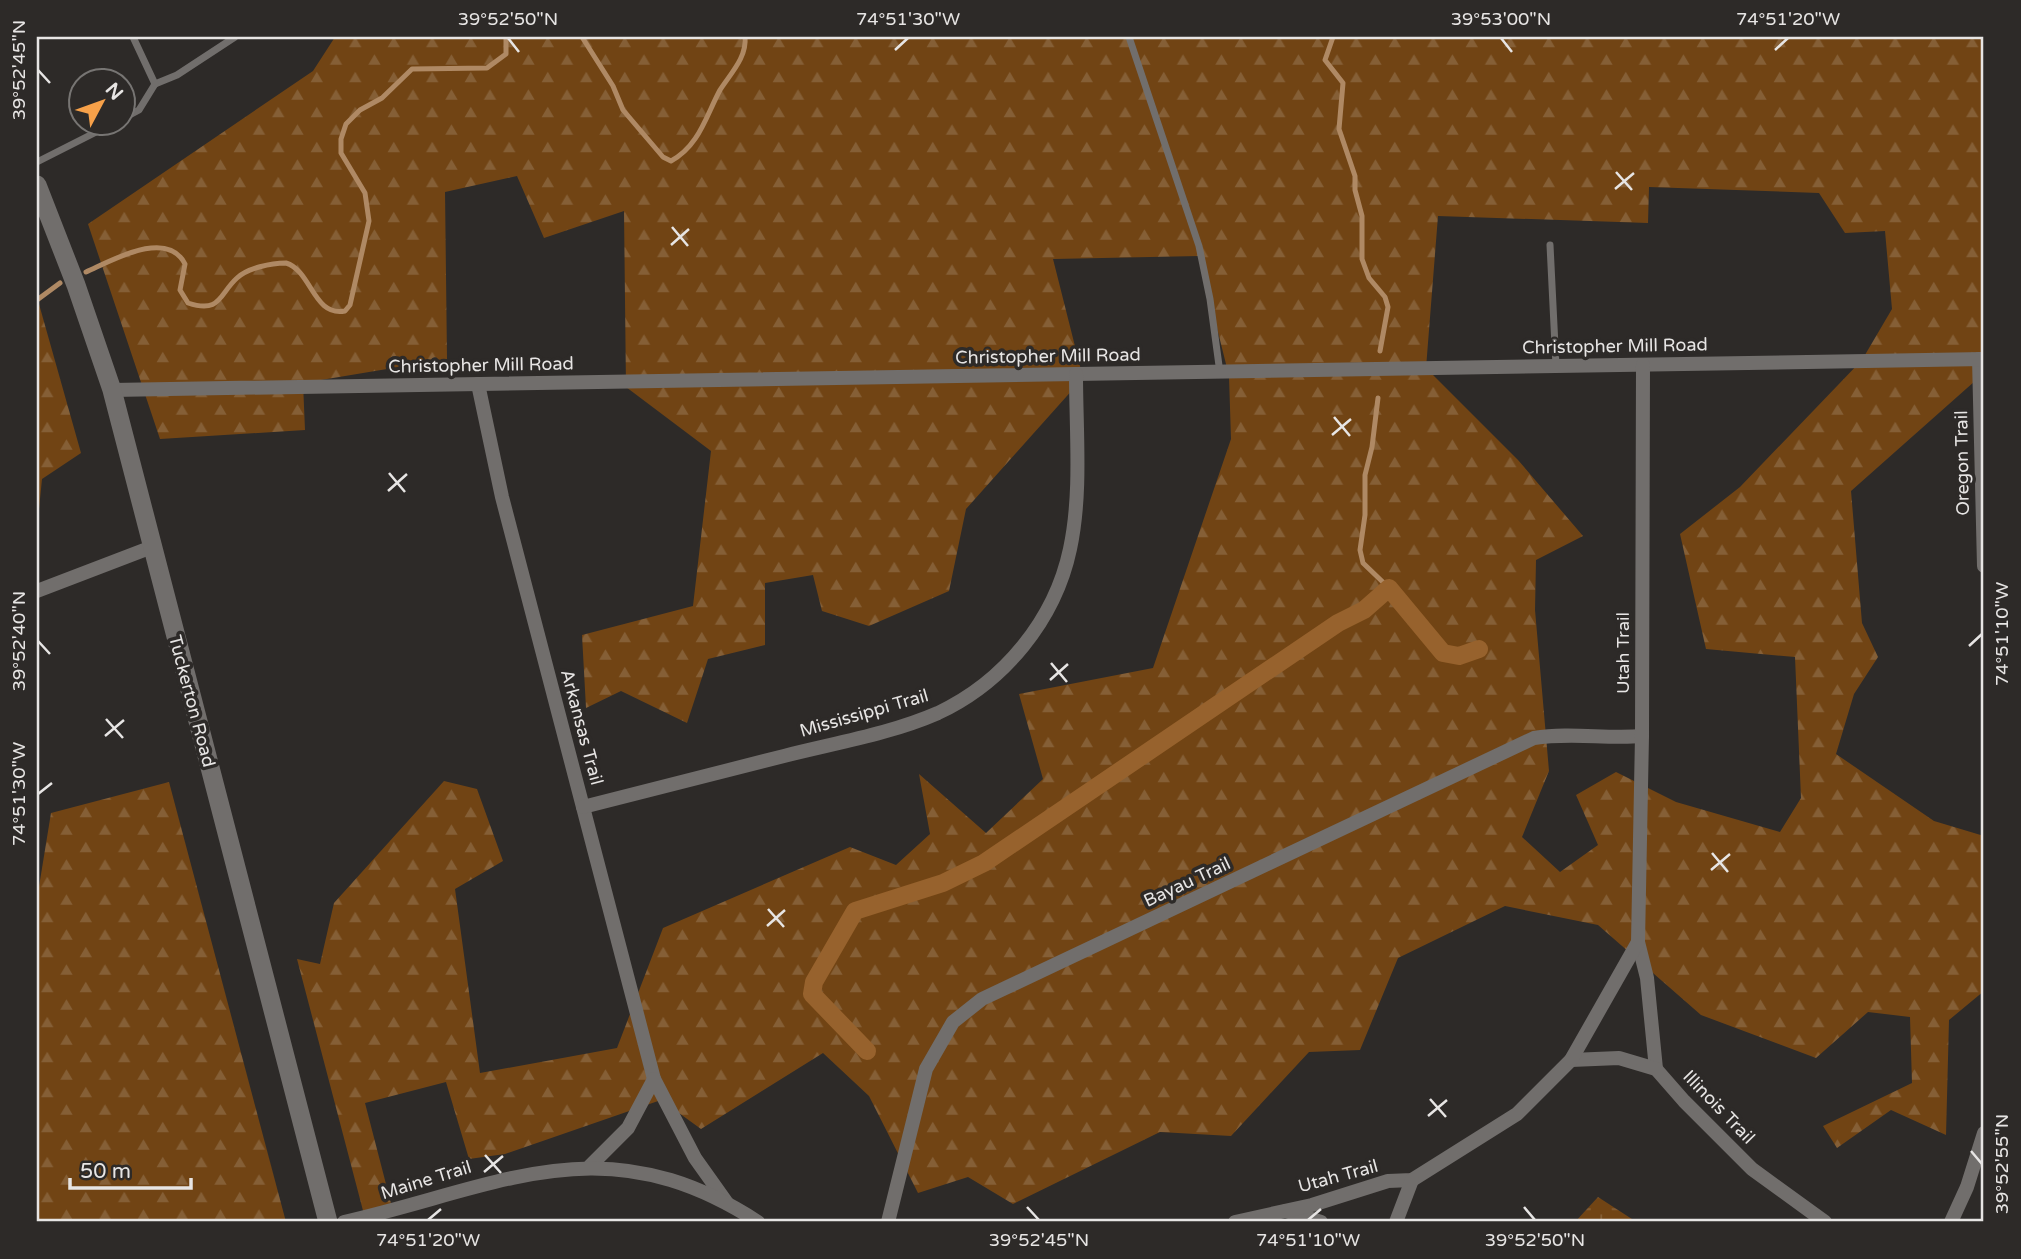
<svg xmlns="http://www.w3.org/2000/svg" width="2021" height="1259" font-family="'Varela Round',sans-serif">
<style>
.forest{fill:url(#forest-firs);fill-rule:evenodd}
.wetland{fill:url(#wetland-marsh)}
.lines{fill:none;stroke-linecap:round;stroke-linejoin:round}
.stream{stroke:#af8964;stroke-width:5}
.canal{stroke:#97622d;stroke-width:18}
.lane{stroke:#716e6c;stroke-width:7}
.street{stroke:#716e6c;stroke-width:14}
.secondary{stroke:#716e6c;stroke-width:19}
.ticks{fill:none;stroke:#e7e5e4;stroke-width:2.5}
.labels{text-anchor:middle;dominant-baseline:central;stroke-width:7;stroke-linejoin:round;paint-order:stroke}
.street-label{font-size:18px;fill:#e7e5e4;stroke:#2d2a28}
.neatline{fill:none;stroke:#e7e5e4;stroke-width:2.5}
.ticks-label{font-size:18px;text-anchor:middle;fill:#e7e5e4}
</style>
<defs>
<pattern id="forest-firs" width="22" height="20" patternUnits="userSpaceOnUse" patternTransform="scale(1.75)"><rect width="22" height="20" fill="#714414"/><path d="M5 1l3.5 6h-7zM16 11l3.5 6h-7z" fill="#855f36"/></pattern>
<pattern id="wetland-marsh" width="20" height="14" patternUnits="userSpaceOnUse" patternTransform="scale(1.75)"><rect width="20" height="14" fill="#714414"/><path d="M1 5h8M5 5V1M11 12h8M15 12V8" fill="none" stroke="#855f36"/></pattern>
</defs>
<rect width="100%" height="100%" fill="#2d2a28"/>
<g class="forest">
<path d="M335,37H1984V373L1851,491L1862,623L1878,657L1854,694L1836,754L1934,821L1984,836V991L1949,1020L1946,1135L1891,1110L1837,1148L1823,1126L1912,1083L1910,1017L1868,1012L1816,1058L1701,1015L1598,925L1505,906L1398,958L1360,1050L1309,1052L1231,1136L1160,1132L1013,1204L968,1177L918,1193L869,1096L823,1053L701,1129L661,1100L505,1154L469,1159L446,1082L365,1103L394,1215L366,1222L297,959L320,964L334,903L444,781L477,789L503,861L455,889L480,1073L617,1048L663,928L850,847L896,865L930,834L919,774L986,833L1043,779L1019,694L1153,668L1231,439L1229,376L1199,256L1053,259L1083,378L966,509L949,591L869,626L822,611L813,575L765,583V645L708,659L687,723L621,691L586,708L582,635L693,606L711,451L626,387L624,211L544,238L517,176L445,192L447,359L303,383L305,430L160,439L88,224L313,71ZM1649,187L1819,193L1845,233L1885,231L1892,309L1862,360L1740,487L1680,534L1706,649L1795,657L1801,798L1780,832L1676,802L1616,772L1576,795L1598,845L1560,872L1522,837L1549,771L1535,610L1536,560L1583,536L1518,460L1426,368L1438,216L1648,223Z"/>
<polygon points="37,297 81,453 42,479 37,529"/>
<polygon points="169,782 286,1222 37,1222 37,899 51,813"/>
</g>
<polygon class="wetland" points="1598,1197 1635,1221 1634,1222 1575,1222"/>
<g class="lines">
<g class="stream">
<path d="M582,37L613,86L623,110L663,157L671,161C699,146 706,116 720,90C731,73 747,57 745,37"/>
<polyline points="1333,37 1325,60 1343,83 1339,129 1355,176 1355,190 1362,216 1362,259 1369,278 1385,297 1388,307 1380,351"/>
<path d="M86,272C111,261 167,228 185,264L180,290L188,303C221,314 219,294 237,278C248,268 271,263 286,263C312,271 313,317 345,311L350,305L369,221L365,193L341,153V139L346,124L360,110L382,98L412,69L487,68L506,54V37"/>
<polyline points="37,300 60,283"/>
<polyline points="1378,398 1372,447 1365,475 1365,515 1360,550 1363,563 1389,588"/>
</g>
<polyline class="canal" points="867,1051 812,994 814,982 855,911 943,883 984,863 1338,623 1364,610 1389,588 1443,653 1459,656 1479,649"/>
<g class="lane">
<polyline points="1129,37 1199,246 1210,299 1220,373"/>
<polyline points="155,84 177,75 235,37"/>
<polyline points="122,119 139,110 155,84 133,37"/>
<polyline points="37,162 116,122"/>
<polyline points="1550,245 1556,366"/>
</g>
<g class="street">
<polyline points="1979,359 1984,566"/>
<polyline points="478,384 502,497 654,1079"/>
<polyline points="112,390 1984,359"/>
<polyline points="37,591 152,547"/>
<path d="M583,807C650,790 717,773 784,756C835,743 890,734 938,713C1004,682 1055,620 1070,549C1082,493 1076,432 1076,374"/>
<polyline points="1638,942 1647,978 1656,1069"/>
<polyline points="1571,1060 1619,1058 1656,1069 1684,1101 1752,1169 1825,1222"/>
<polyline points="590,1166 628,1128 654,1079 695,1158 727,1203"/>
<polyline points="1286,1211 1321,1222"/>
<path d="M344,1222C502,1186 604,1122 758,1222"/>
<path d="M888,1222L926,1069L953,1022L982,999L1534,738C1570,732 1606,739 1642,736"/>
<polyline points="1235,1222 1312,1205 1388,1181 1412,1180 1517,1114 1571,1060 1638,942 1642,736 1643,365"/>
<polyline points="1396,1222 1412,1180"/>
<polyline points="1951,1222 1967,1187 1984,1133"/>
</g>
<polyline class="secondary" points="37,185 76,285 112,390 328,1222"/>
</g>
<path class="ticks" d="M508,38L519,52M1501,38L1512,52M895,50L908,38M1775,50L1788,38M38,70L50,83M1616,172L1632,190M1615,189L1634,173M672,227L688,246M671,245L689,229M1334,417L1350,436M1332,435L1351,419M389,473L405,492M388,491L407,474M38,641L50,654M1969,646L1982,634M1051,663L1067,682M1050,680L1068,664M106,719L123,738M105,736L124,720M38,794L52,783M1712,853L1728,872M1711,870L1730,854M768,909L784,927M767,926L785,910M1430,1099L1446,1117M1428,1116L1447,1100M1971,1151L1982,1164M485,1155L501,1173M484,1172L503,1156M1027,1207L1039,1220M1524,1207L1535,1220M428,1220L441,1209M1308,1220L1321,1209"/>
<g class="labels">
<g class="street-label">
<text transform="translate(1615 346) rotate(-1)">Christopher Mill Road</text>
<text transform="translate(1048 356) rotate(-1)">Christopher Mill Road</text>
<text transform="translate(481 365) rotate(-1)">Christopher Mill Road</text>
<text transform="translate(1962 463) rotate(-91)">Oregon Trail</text>
<text transform="translate(1623 653) rotate(-90)">Utah Trail</text>
<text transform="translate(192 701) rotate(75)">Tuckerton Road</text>
<text transform="translate(864 713) rotate(-16)">Mississippi Trail</text>
<text transform="translate(582 727) rotate(75)">Arkansas Trail</text>
<text transform="translate(1187 882) rotate(-25)">Bayau Trail</text>
<text transform="translate(1719 1107) rotate(46)">Illinois Trail</text>
<text transform="translate(1338 1176) rotate(-15)">Utah Trail</text>
<text transform="translate(426 1180) rotate(-17)">Maine Trail</text>
</g>
</g>
<rect width="2021" height="1259" fill="none" stroke="#2d2a28" stroke-width="77"/>
<g transform="translate(102 102) rotate(49)"><circle r="33" fill="#2d2a28" stroke="#777573" stroke-width="2"/>
<path d="M0-5L12 26L0 18L-12 26Z" fill="#f7a149"/>
<text y="-10" font-size="19" font-weight="bold" text-anchor="middle" fill="#e7e5e4">N</text>
</g>
<path d="M70 1178v10h121v-10" fill="none" stroke="#e7e5e4" stroke-width="3.5"/>
<text x="80" y="1178" font-size="21" fill="#e7e5e4" stroke="#2d2a28" stroke-width="5" paint-order="stroke">50 m</text>
<rect x="38" y="38" width="1944" height="1182" class="neatline"/>
<g class="ticks-label">
<text x="508" y="25">39°52'50"N</text>
<text x="908" y="25">74°51'30"W</text>
<text x="1501" y="25">39°53'00"N</text>
<text x="1788" y="25">74°51'20"W</text>
<text transform="translate(19 70) rotate(-90)" y="6">39°52'45"N</text>
<text transform="translate(2002 634) rotate(-90)" y="6">74°51'10"W</text>
<text transform="translate(19 641) rotate(-90)" y="6">39°52'40"N</text>
<text transform="translate(19 794) rotate(-90)" y="6">74°51'30"W</text>
<text transform="translate(2002 1164) rotate(-90)" y="6">39°52'55"N</text>
<text x="428" y="1246">74°51'20"W</text>
<text x="1039" y="1246">39°52'45"N</text>
<text x="1308" y="1246">74°51'10"W</text>
<text x="1535" y="1246">39°52'50"N</text>
</g>
</svg>
